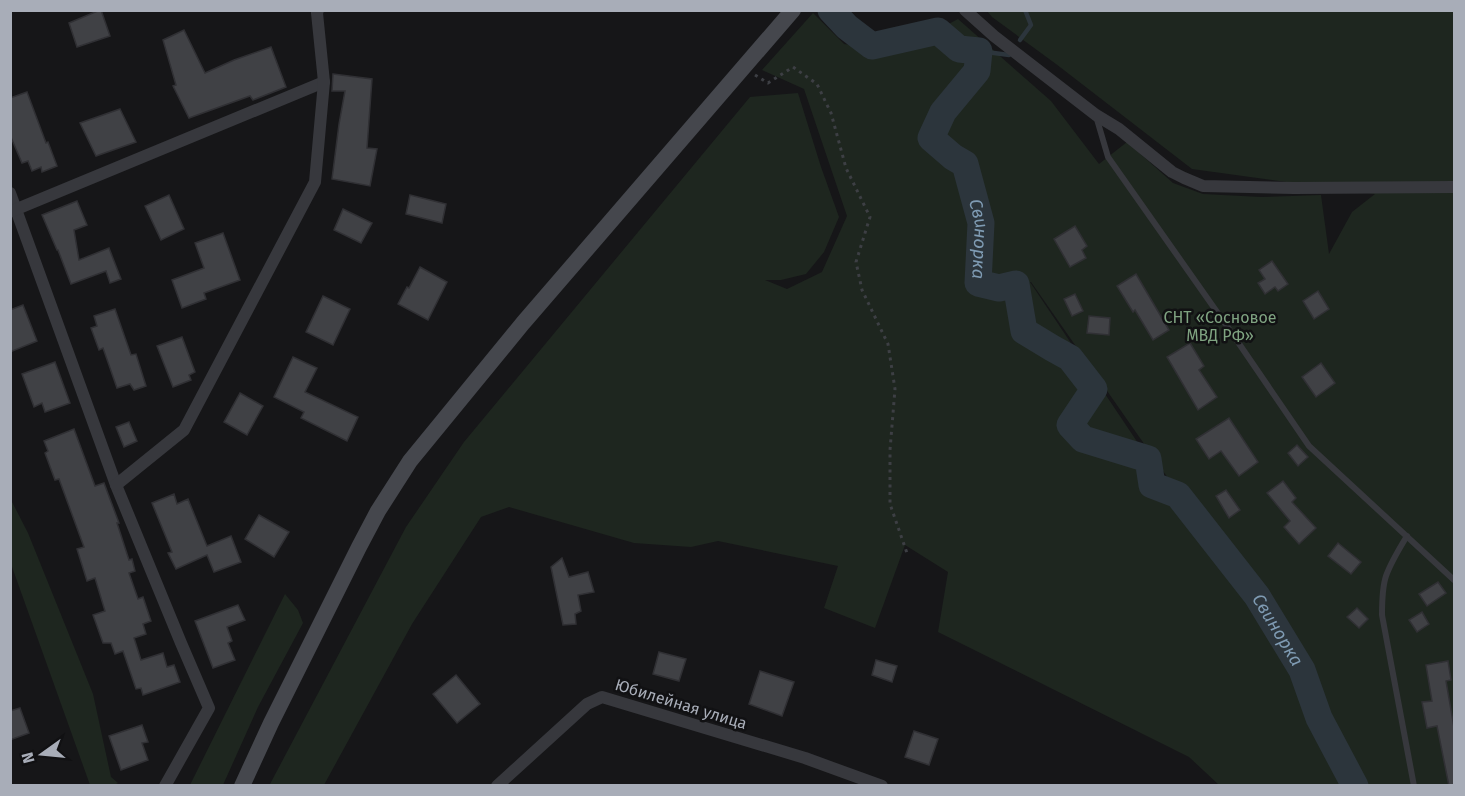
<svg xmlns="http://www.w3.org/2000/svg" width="1465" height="796" font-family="'Fira Sans',sans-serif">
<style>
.green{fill:#1e261f;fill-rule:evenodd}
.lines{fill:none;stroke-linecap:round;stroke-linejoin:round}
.stream{stroke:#2c353c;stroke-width:4.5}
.river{stroke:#2c353c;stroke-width:27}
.building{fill:#404145;stroke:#303034;stroke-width:1.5}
.path{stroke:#3d3f44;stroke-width:3;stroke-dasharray:3 4.5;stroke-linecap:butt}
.lane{stroke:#37383d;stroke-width:6}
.street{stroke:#37383d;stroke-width:12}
.secondary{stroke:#45474d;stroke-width:16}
.labels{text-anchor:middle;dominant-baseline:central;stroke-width:5;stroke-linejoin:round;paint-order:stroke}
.park-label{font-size:16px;fill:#7fa381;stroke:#111113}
.street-label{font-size:16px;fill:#a8adb8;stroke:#111113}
.water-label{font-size:18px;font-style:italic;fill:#7f9bb3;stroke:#111113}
</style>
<rect width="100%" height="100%" fill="#161618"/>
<g class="green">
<path d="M987,11H1454V785H1219L1189,757L938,632L948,572L905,545L875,628L824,608L838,566L718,541L691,547L634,543L509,507L481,517L412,624L324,785L269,786L406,527L464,442L750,97L798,93L821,167L839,217L824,252L806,274L781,280H765L787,289L822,272L847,216L804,89L762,70L813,13L844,44L895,52L958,19L1051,101L1099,164L1127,142L1173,183L1203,194L1261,197L1321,195L1329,254L1352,212L1375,194L1192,169L1056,64L992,17ZM1030,282H1031L1221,554L1197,531Z"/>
<polygon points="11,500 28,533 93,694 111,777 118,783 114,785 90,785 11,564"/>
<polygon points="285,594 298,610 303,623 258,707 223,785 190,785"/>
</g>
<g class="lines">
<g class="stream">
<polyline points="1020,40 1031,25 1025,10"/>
<polyline points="979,51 1009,55"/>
</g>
<path class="river" id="s1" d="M831,10L847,27L872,46L938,31L959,49L979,51L977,71L943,112L931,138L953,157L965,164L981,223L978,283L999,288L1016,284L1024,331L1052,348L1070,358L1094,389L1070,425L1083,439L1148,459L1152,485L1178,495L1257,596L1302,670L1319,718L1355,786"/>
</g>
<g class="building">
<polygon points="100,10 101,10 110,36 77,47 69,23"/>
<polygon points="184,30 205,73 234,60 271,47 286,87 253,100 250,96 189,118 173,86 176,85 163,40"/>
<polygon points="333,74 372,79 367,148 377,149 370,186 332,179 339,124 345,91 332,91"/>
<polygon points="27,92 46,143 48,142 57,166 42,172 41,167 32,171 28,161 22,163 10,135 10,98"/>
<polygon points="120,109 136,142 96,156 80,123"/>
<polygon points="169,195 184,229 161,240 145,206"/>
<polygon points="410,195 446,204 442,223 406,214"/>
<polygon points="77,201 87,225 74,230 79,260 109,248 121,279 110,283 106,271 71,284 58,250 57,250 42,215"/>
<polygon points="343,209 372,223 361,243 334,230"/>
<polygon points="1075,226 1087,246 1082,250 1086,258 1070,267 1054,239"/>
<polygon points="223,233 240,280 204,293 206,299 182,308 172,280 204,268 195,243"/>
<polygon points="1272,261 1288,284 1278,291 1275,287 1265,294 1258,283 1265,279 1259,270"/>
<polygon points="420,267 447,282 428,320 398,304 407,287 409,288"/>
<polygon points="1136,274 1169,330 1153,340 1135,310 1133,312 1117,286"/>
<polygon points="1318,291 1329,309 1314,319 1303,301"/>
<polygon points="1075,294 1083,311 1072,316 1064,299"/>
<polygon points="323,296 350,309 333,345 306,332"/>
<polygon points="23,305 37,341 10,352 10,310"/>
<polygon points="115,309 131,355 136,354 146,386 134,390 130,384 117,388 103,348 99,350 91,328 97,326 94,316"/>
<polygon points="1089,316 1110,318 1109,335 1087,333"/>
<polygon points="182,337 195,372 189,375 191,380 173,387 157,346"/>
<polygon points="1190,343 1204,366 1199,370 1217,397 1198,410 1167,357"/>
<polygon points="293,357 317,368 305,392 358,417 347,441 301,418 304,412 274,397"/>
<polygon points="55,362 70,403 45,412 42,403 34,407 22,374"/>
<polygon points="1321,363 1335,383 1316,397 1302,377"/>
<polygon points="240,393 263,406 247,435 224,422"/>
<polygon points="1229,418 1258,462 1239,476 1221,451 1209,459 1196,439"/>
<polygon points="129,422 137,441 124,447 116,427"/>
<polygon points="74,429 95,486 104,483 119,523 117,523 129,560 132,559 135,571 129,573 138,599 143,597 151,621 143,624 146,634 134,638 141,660 163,653 167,667 174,665 180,682 143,695 141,688 136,689 123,651 115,654 111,643 103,643 93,615 105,611 95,578 87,581 77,549 84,547 59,479 55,480 45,453 48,451 44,441"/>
<polygon points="1297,445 1308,457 1298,466 1288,453"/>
<polygon points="1283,481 1296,498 1292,502 1316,528 1299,544 1284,527 1290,521 1267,493"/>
<polygon points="1226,490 1240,510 1229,518 1216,496"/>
<polygon points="174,494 177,504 188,499 207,546 231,536 241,562 214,572 207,555 176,569 168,553 172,552 152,503"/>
<polygon points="259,515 289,532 274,557 245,539"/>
<polygon points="1338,543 1361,562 1351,574 1328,556"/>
<polygon points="562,558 569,577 588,572 594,592 578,595 581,611 575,614 576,624 563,625 551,567"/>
<polygon points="1438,582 1446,593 1427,606 1419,594"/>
<polygon points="238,605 245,620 227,627 232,641 228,643 235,660 213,668 195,621"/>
<polygon points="1357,608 1368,619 1359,628 1347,617"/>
<polygon points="1422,612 1429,624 1417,632 1409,620"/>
<polygon points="659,652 686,659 679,681 653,674"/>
<polygon points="876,660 897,666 892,682 872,675"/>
<polygon points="1448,661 1451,680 1446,681 1455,733 1455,786 1449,786 1437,726 1427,728 1422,702 1432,701 1426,665"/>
<polygon points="760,671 794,682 782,716 749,704"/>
<polygon points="456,675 480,704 457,723 433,694"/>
<polygon points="20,708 29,733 10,740 10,711"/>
<polygon points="142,725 148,742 142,743 148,760 121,770 109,736"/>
<polygon points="914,731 938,739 929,765 905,757"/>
</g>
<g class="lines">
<polyline class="path" points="755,75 768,83 793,67 817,84 831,113 846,168 870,217 856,262 862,290 888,344 895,389 890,450 890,504 908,556"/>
<g class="lane">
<polyline points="1096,116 1108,157 1229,329 1309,446 1454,580"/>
<path d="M1407,536C1399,549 1391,562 1386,576C1382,588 1382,602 1382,615L1414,786"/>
</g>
<g class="street">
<polyline points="965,10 994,36 1096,115 1119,129 1172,172 1184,178 1203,186 1294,188 1454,187"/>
<polyline points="10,193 116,485 181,643 209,708 165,786"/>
<polyline points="12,211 324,82"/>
<polyline points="116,485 184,430 315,182 324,82 317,13 318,10"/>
<polyline points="497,786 587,704 602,697 805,758 882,786"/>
</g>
<polyline class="secondary" points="242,786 271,723 359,547 378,511 410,461 523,323 793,10"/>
</g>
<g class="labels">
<g class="park-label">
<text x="1220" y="317">СНТ «Сосновое<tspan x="1220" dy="18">МВД РФ»</tspan></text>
</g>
<g class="street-label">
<text transform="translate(681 704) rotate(17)">Юбилейная улица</text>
</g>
<g class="water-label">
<text stroke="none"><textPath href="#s1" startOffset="392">Свинорка</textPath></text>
<text stroke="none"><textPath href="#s1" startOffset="968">Свинорка</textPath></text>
</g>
</g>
<rect width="1465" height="796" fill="none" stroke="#a8adb8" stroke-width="24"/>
<g transform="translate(42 754) rotate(255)" stroke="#111113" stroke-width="4.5" paint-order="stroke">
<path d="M0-4.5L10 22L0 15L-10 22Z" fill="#a8adb8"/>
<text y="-9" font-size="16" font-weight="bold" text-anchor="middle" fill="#a8adb8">N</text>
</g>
</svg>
